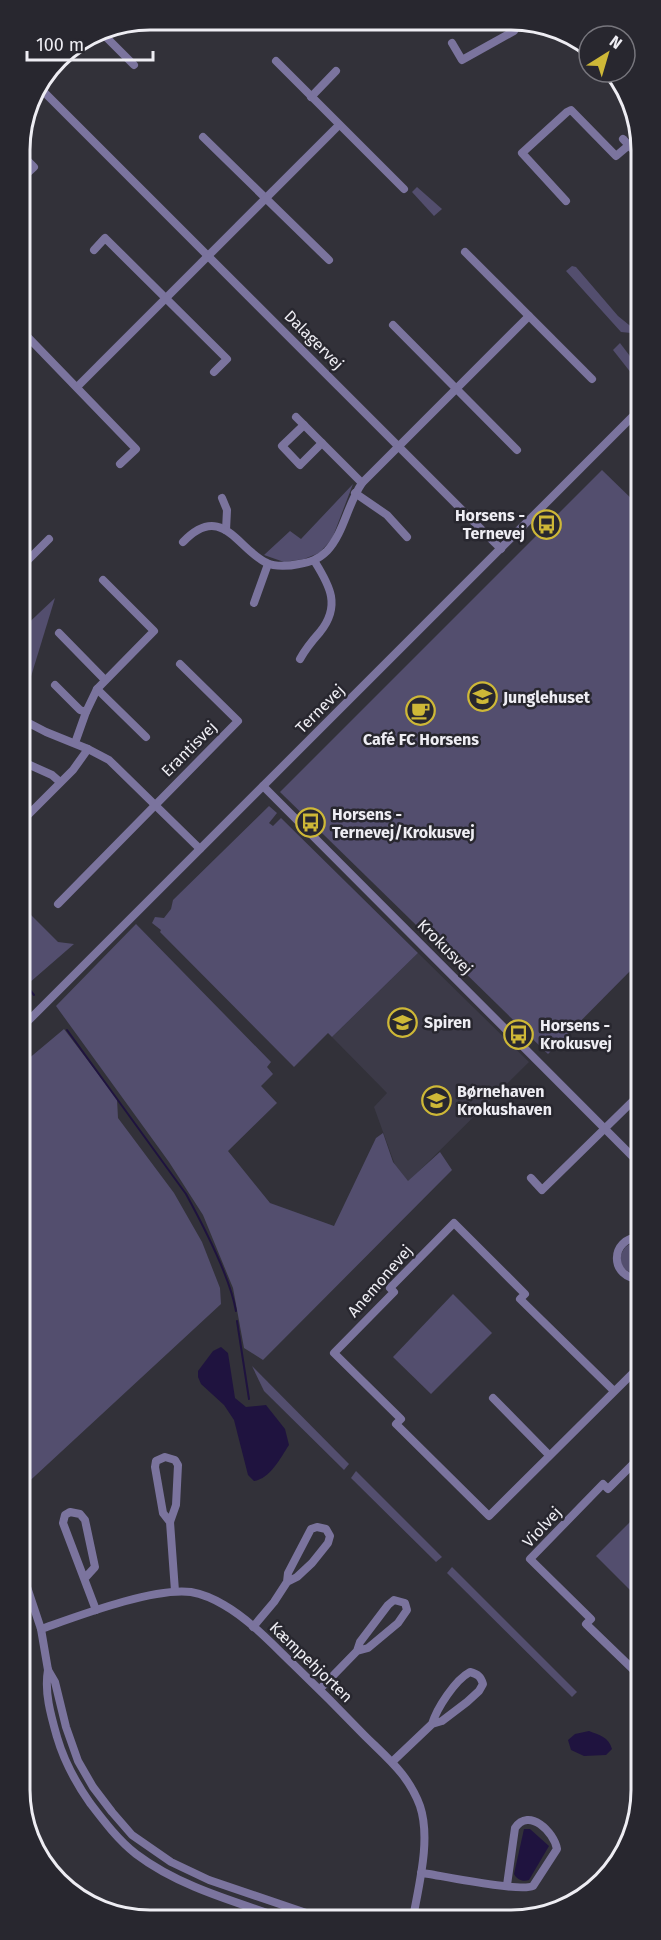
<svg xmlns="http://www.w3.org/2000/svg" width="661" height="1940" font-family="'Fira Sans',sans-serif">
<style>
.built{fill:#3c3a48}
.green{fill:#534e6e}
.water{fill:#1f133f}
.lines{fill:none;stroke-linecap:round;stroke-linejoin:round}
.stream{stroke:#1f133f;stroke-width:2}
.minor{stroke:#7b749e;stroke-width:8}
.labels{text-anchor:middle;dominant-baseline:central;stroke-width:5;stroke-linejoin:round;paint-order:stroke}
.street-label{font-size:16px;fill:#eeedf3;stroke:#28272f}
.poi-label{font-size:16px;font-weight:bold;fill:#eeedf3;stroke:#28272f;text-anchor:start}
.rim{fill:none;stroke:#eeedf3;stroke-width:3}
</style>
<rect width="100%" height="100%" fill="#323139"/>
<polygon class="built" points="418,953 529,1062 408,1182 395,1165 374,1107 387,1093 332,1037"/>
<g class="green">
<polygon points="417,187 442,209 434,216 412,192"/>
<polygon points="572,266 576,267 618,316 639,333 639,341 631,333 621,332 566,271"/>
<polygon points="620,343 639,368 639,383 613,350"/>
<polygon points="602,470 639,506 640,961 548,1054 280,792"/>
<polygon points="353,484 332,539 319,553 304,559 284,562 264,555 290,531 301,539"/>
<polygon points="55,598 29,683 21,693 20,631"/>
<polygon points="269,806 277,813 269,823 273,826 281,818 418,953 332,1037 328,1033 294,1067 160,932 161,930 152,923 155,917 164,918 171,909 173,900"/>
<polygon points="21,905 58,942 74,944 21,990"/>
<polygon points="136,924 271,1062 267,1067 273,1074 261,1086 277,1103 228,1151 270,1203 334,1226 376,1138 383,1133 393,1162 408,1181 440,1152 452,1170 263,1360 244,1348 233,1288 203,1215 169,1162 56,1006"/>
<polygon points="64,1029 117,1099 118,1118 174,1193 202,1242 220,1288 221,1304 22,1488 21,1065"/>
<path d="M640,1241L641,1275C614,1274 614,1244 640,1241Z"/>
<polygon points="453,1294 492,1333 431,1394 393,1357"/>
<polygon points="252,1366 349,1464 344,1470 264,1391"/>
<polygon points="356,1471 442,1557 436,1562 351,1478"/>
<polygon points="641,1511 641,1601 596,1556"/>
<polygon points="452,1567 577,1692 572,1697 447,1573"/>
</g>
<g class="water">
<path d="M221,1347L228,1353L235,1398L246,1407L266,1405L285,1429L289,1445C281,1457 270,1479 254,1481L248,1475L234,1420L224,1405L201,1384L198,1377V1371L213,1351Z"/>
<path d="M589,1731C599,1735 609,1737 612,1749L606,1755L584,1756L571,1750L568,1740L575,1734Z"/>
<path d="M524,1829H530L549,1846L529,1880C523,1882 517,1880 514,1874Z"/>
</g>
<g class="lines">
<g class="stream">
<polyline points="21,979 34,995"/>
<path d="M67,1030L186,1194C203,1225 230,1277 236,1311"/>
<polyline points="237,1321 249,1399"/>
</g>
<g class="minor">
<polyline points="99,30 134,65"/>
<polyline points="452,43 462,60 514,31 510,22"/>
<polyline points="276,61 404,189"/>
<polyline points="38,86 501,549"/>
<polyline points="311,97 336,71"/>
<polyline points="203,137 329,260"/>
<polyline points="623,139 639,156"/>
<polyline points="20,153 34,167 21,179"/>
<polyline points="566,201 522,153 567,112 571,110 616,156 629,145"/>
<polyline points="94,250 105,238 227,359 214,372"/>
<polyline points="465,252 592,379"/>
<polyline points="639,256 634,261 639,267"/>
<polyline points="393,325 517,450"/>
<polyline points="20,329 136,449 120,464"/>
<polyline points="77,387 339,125"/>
<polyline points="296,417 362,483"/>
<polyline points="304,425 282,446 300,465 322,443"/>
<polyline points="355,493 387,515 407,537"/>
<polyline points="222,498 227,510 226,530"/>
<path d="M183,542C222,501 238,550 267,563C275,567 290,566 299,564C310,562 318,560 327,551C344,533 347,505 362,483L529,316"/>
<polyline points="20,568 49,539"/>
<polyline points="254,603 268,564"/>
<polyline points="59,633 105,680"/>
<path d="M300,659C306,648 312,641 320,632C341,606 330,586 315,562"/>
<polyline points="55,685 80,710 86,712"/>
<polyline points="97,689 146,737"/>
<polyline points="21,719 46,732 88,749 109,760 200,849"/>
<polyline points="75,743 86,712 97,689 154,631 103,580"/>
<polyline points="21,761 52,775 60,782"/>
<polyline points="263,786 640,1164"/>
<polyline points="21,822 73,770 88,749"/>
<polyline points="58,904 238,721 180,664"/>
<polyline points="21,1028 639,410"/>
<polyline points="531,1178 542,1190 640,1094"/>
<path d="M640,1237C609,1238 609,1279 641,1279"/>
<polyline points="614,1391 520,1299 525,1294 454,1223 390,1288 394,1292 334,1353 401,1419 396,1424 489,1516 641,1365"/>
<polyline points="493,1398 549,1455"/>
<polyline points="641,1456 608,1489 603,1484 530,1559 591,1619 586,1624 641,1677"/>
<polyline points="170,1522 163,1513 155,1467 156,1461 165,1457 175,1460 178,1465 176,1505 170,1522 175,1591"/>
<polyline points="22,1551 22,1559"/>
<polyline points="22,1572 41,1629 48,1670 55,1682 66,1727 78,1761 93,1787 112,1812 132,1835 171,1862 209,1880 321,1918"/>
<polyline points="85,1578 95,1567 85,1520 80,1514 70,1512 65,1515 63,1523 96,1610"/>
<polyline points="253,1627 274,1602 287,1582 297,1577 312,1563 328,1543 330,1536 326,1529 317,1527 311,1529 288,1573 287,1582"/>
<path d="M41,1629C78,1616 154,1587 191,1592C202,1594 214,1599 224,1605C250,1620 272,1644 293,1664C317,1687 341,1711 364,1735C377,1748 391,1760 402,1774C409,1783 416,1795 420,1806C431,1839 419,1884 413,1918"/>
<path d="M48,1670C44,1692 51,1716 57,1737C64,1761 76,1783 90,1803C103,1820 118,1840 136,1854C178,1886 233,1901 282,1918"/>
<polyline points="320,1689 357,1651 368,1648 398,1623 407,1610 405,1603 394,1600 388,1605 360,1642 357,1651"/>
<path d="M392,1762L432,1724L442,1721L467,1702L479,1691L483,1684C481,1677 478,1674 470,1672C455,1680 437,1708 432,1724"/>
<path d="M421,1873L429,1874C447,1877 521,1892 533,1886L557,1849C554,1832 529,1807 515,1828L507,1885"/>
</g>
</g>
<defs>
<symbol id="bus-ring" viewBox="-11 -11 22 22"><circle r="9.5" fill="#28272f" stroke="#ceb837" stroke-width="1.5"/><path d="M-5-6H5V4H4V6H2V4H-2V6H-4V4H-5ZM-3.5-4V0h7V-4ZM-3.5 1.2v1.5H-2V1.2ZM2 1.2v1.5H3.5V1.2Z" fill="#ceb837"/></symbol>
<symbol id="school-ring" viewBox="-11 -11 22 22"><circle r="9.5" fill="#28272f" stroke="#ceb837" stroke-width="1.5"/><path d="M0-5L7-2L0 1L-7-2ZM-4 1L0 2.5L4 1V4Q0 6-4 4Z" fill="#ceb837"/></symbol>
<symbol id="cafe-ring" viewBox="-11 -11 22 22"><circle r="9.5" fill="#28272f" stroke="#ceb837" stroke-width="1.5"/><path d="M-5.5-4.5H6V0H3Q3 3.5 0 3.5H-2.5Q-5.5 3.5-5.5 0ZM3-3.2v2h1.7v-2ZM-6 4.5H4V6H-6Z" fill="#ceb837"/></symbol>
</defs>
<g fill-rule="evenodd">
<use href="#bus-ring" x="530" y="508" width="33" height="33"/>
<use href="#school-ring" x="466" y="680" width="33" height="33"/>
<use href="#cafe-ring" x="404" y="694" width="33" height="33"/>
<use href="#bus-ring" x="294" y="806" width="33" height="33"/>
<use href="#school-ring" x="386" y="1006" width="33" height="33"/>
<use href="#bus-ring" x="502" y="1018" width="33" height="33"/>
<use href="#school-ring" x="420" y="1084" width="33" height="33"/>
</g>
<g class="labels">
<g class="street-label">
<text transform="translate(314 340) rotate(45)">Dalagervej</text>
<text transform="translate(320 709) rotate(-45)">Ternevej</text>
<text transform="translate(189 749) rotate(-45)">Erantisvej</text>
<text transform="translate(445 947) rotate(45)">Krokusvej</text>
<text transform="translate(380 1281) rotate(-49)">Anemonevej</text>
<text transform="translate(542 1527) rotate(-47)">Violvej</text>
<text transform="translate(311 1662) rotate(44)">Kæmpehjorten</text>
</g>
<g class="poi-label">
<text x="525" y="515" text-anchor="end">Horsens -<tspan x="525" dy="18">Ternevej</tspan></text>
<text x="503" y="697">Junglehuset</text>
<text x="421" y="739" text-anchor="middle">Café FC Horsens</text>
<text x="332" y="814">Horsens -<tspan x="332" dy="18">Ternevej/Krokusvej</tspan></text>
<text x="424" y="1022">Spiren</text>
<text x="540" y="1025">Horsens -<tspan x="540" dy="18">Krokusvej</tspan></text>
<text x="457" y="1091">Børnehaven<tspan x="457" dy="18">Krokushaven</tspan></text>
</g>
</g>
<path d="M0 0H661V1940H0ZM150 30H511A120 120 0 0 1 631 150V1790A120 120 0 0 1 511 1910H150A120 120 0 0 1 30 1790V150A120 120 0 0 1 150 30Z" fill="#28272f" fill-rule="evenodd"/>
<path class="rim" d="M150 30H511A120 120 0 0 1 631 150V1790A120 120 0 0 1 511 1910H150A120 120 0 0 1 30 1790V150A120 120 0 0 1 150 30Z"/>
<g transform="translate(607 54) rotate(37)"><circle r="28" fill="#28272f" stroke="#77767d" stroke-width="1.5"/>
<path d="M0-4.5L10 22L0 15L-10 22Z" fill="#ceb837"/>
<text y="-9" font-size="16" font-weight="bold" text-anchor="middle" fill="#eeedf3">N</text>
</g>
<path d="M27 51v9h126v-9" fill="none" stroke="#eeedf3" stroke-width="3"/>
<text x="36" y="51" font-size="18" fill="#eeedf3" stroke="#28272f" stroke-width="4.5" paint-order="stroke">100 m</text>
</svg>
